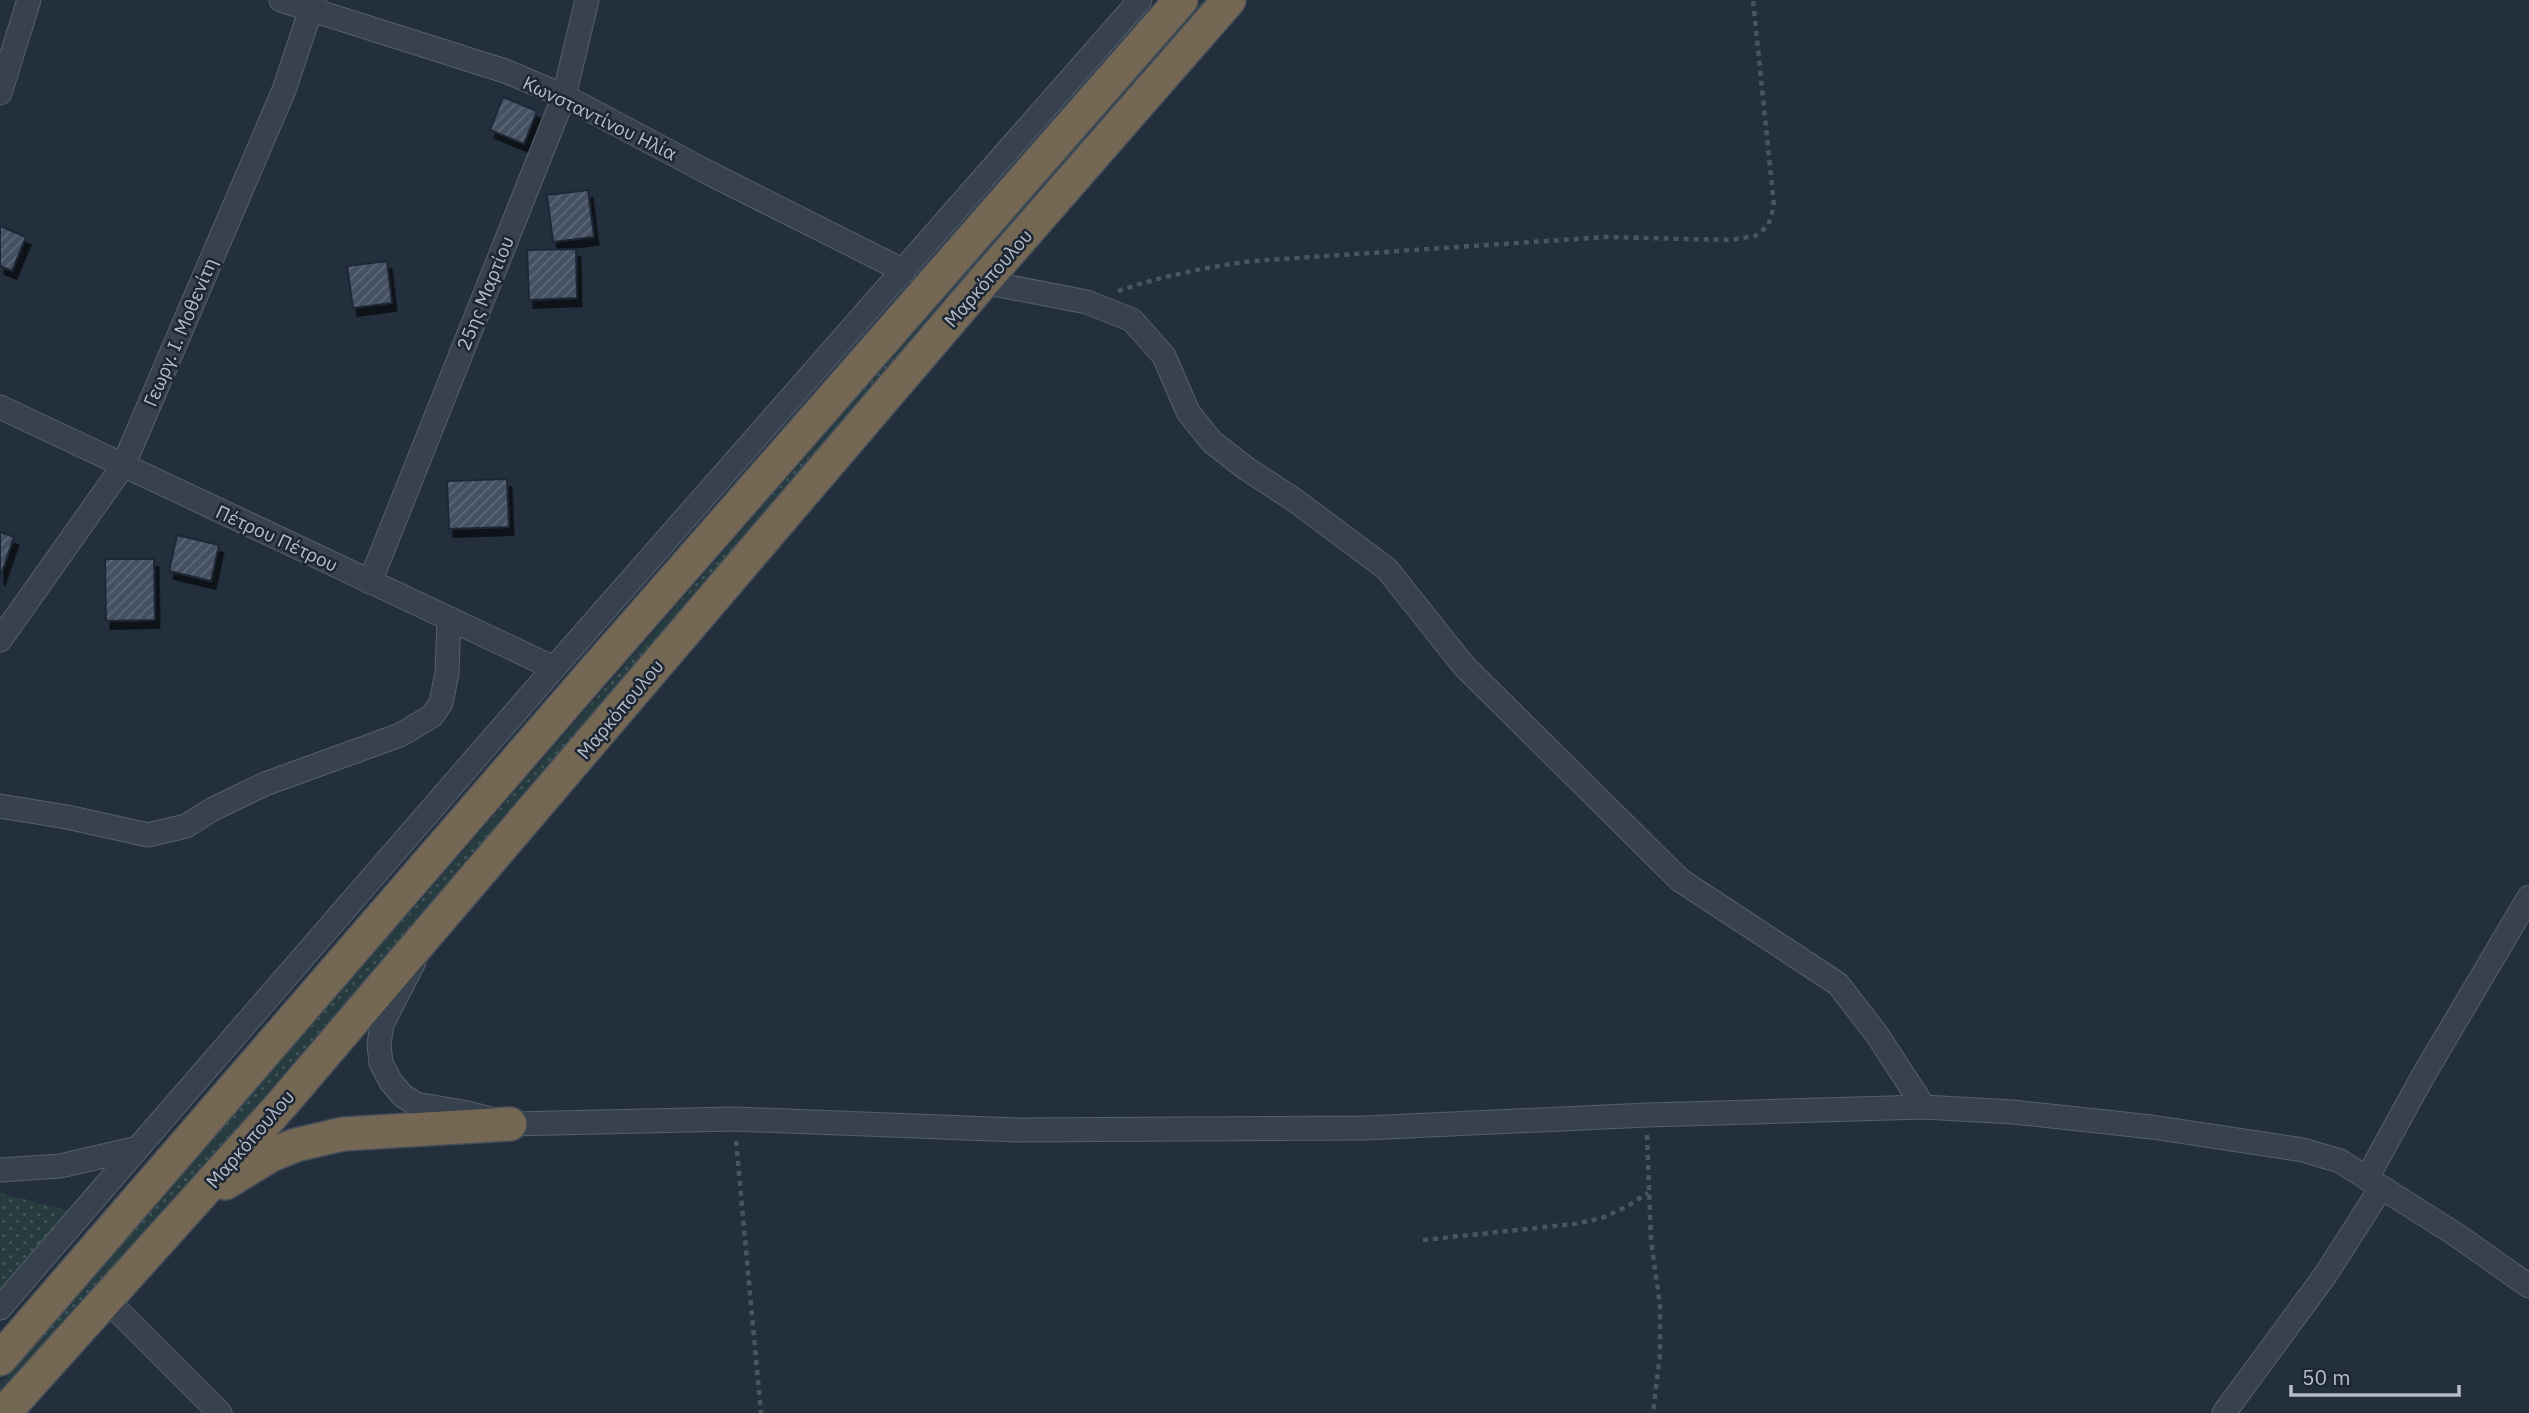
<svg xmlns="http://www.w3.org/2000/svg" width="2529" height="1413" font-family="'IBM Plex Sans',sans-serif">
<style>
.grass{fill:url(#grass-dots)}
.building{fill:url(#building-hatch);stroke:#1f2835;stroke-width:2;filter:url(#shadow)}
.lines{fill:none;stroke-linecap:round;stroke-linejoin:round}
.minor-casing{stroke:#565f6c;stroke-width:25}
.highway-casing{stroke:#434c59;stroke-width:36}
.path{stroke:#44595c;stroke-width:4.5;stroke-dasharray:5 5;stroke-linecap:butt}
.minor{stroke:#38414e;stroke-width:23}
.highway{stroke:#746855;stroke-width:33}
.labels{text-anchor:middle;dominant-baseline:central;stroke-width:5;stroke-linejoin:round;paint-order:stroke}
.street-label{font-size:19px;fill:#b4bcc9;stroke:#1d2633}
</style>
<defs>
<pattern id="grass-dots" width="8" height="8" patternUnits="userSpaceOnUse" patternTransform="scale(1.75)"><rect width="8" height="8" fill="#263c3f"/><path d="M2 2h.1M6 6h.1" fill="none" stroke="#435659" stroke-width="1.8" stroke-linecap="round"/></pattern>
<pattern id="building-hatch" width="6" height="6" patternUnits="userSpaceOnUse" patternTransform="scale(1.75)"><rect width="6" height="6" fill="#455162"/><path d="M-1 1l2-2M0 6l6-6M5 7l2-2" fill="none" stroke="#5d6877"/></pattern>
<filter id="shadow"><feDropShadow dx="4.5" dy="8" stdDeviation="0" flood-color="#0009"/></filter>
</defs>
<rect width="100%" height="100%" fill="#242f3e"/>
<g class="grass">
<path d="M1203,0H1214C807,465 406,935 0,1400V1384Z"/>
<polygon points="0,1193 81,1214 0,1308"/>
</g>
<g class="building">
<polygon points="503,97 537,111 524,144 490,130"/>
<polygon points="588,190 594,237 553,242 547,195"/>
<polygon points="0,226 26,237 12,271 0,266"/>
<polygon points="576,249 577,298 529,300 527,250"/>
<polygon points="387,261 392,303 353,308 347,266"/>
<polygon points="507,479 509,527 449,529 447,481"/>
<polygon points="0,532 14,537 0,578"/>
<polygon points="177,535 219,545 211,581 169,571"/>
<polygon points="105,559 154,559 155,620 106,621"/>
</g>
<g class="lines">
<defs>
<g id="minor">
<polyline points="281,0 505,71 564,96 709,173 904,271"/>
<polyline points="0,93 29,0"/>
<polyline points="983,282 1087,302 1132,320 1164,356 1188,412 1212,442 1247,469 1293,499 1387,569 1464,666 1680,880 1838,984 1878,1036 1924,1107"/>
<polyline points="0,407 554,668"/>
<polyline points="370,582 564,96 587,0"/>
<polyline points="0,640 123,466 284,90 314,0"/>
<polyline points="0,806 67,817 148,835 186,826 213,809 265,784 400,735 432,716 441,703 447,673 449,619"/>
<polyline points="414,962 382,1024 379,1044 381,1063 391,1082 403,1096 416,1104 468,1113 510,1124 734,1119 1018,1130 1365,1128 1647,1115 1924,1107 2013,1112 2152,1127 2303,1150 2340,1161 2455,1234 2529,1286"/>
<polyline points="0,1170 60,1166 138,1148 554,668 1140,0"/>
<polyline points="2367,1178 2423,1076 2529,897"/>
<polyline points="105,1298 220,1413"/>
<polyline points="0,1308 138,1148"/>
<polyline points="2224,1413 2326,1274 2381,1188"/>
</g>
<g id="highway">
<polyline points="225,1183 271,1155 296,1145 343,1134 510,1124"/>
<polyline points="0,1359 594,671 1181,0"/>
<polyline points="4,1413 282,1104 983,282 1229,0"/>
</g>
</defs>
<use href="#minor" class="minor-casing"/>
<use href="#highway" class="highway-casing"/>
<g class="path">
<path d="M1118,291C1162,276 1206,267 1253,261L1605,237L1730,240L1755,236L1768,226L1774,206L1753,0"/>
<polyline points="1647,1135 1651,1240 1660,1305 1660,1354 1653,1413"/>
<polyline points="736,1141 761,1413"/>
<polyline points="1423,1240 1574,1224 1602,1218 1626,1207 1648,1193"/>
</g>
<use href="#minor" class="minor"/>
<use href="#highway" class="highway"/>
</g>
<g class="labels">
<g class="street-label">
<text transform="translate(600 118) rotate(26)">Κωνσταντίνου Ηλία</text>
<text transform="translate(988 278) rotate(-49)">Μαρκόπουλου</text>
<text transform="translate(485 293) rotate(-68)">25ης Μαρτίου</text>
<text transform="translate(180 332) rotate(-67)">Γεωργ. Ι. Μοθενίτη</text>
<text transform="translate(277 538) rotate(25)">Πέτρου Πέτρου</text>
<text transform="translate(620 709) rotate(-50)">Μαρκόπουλου</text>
<text transform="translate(250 1139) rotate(-49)">Μαρκόπουλου</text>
</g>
</g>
<path d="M2291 1385v10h168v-10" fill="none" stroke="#b4bcc9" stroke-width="3.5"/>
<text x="2302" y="1385" font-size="21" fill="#b4bcc9" stroke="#1d2633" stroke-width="5" paint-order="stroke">50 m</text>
</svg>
